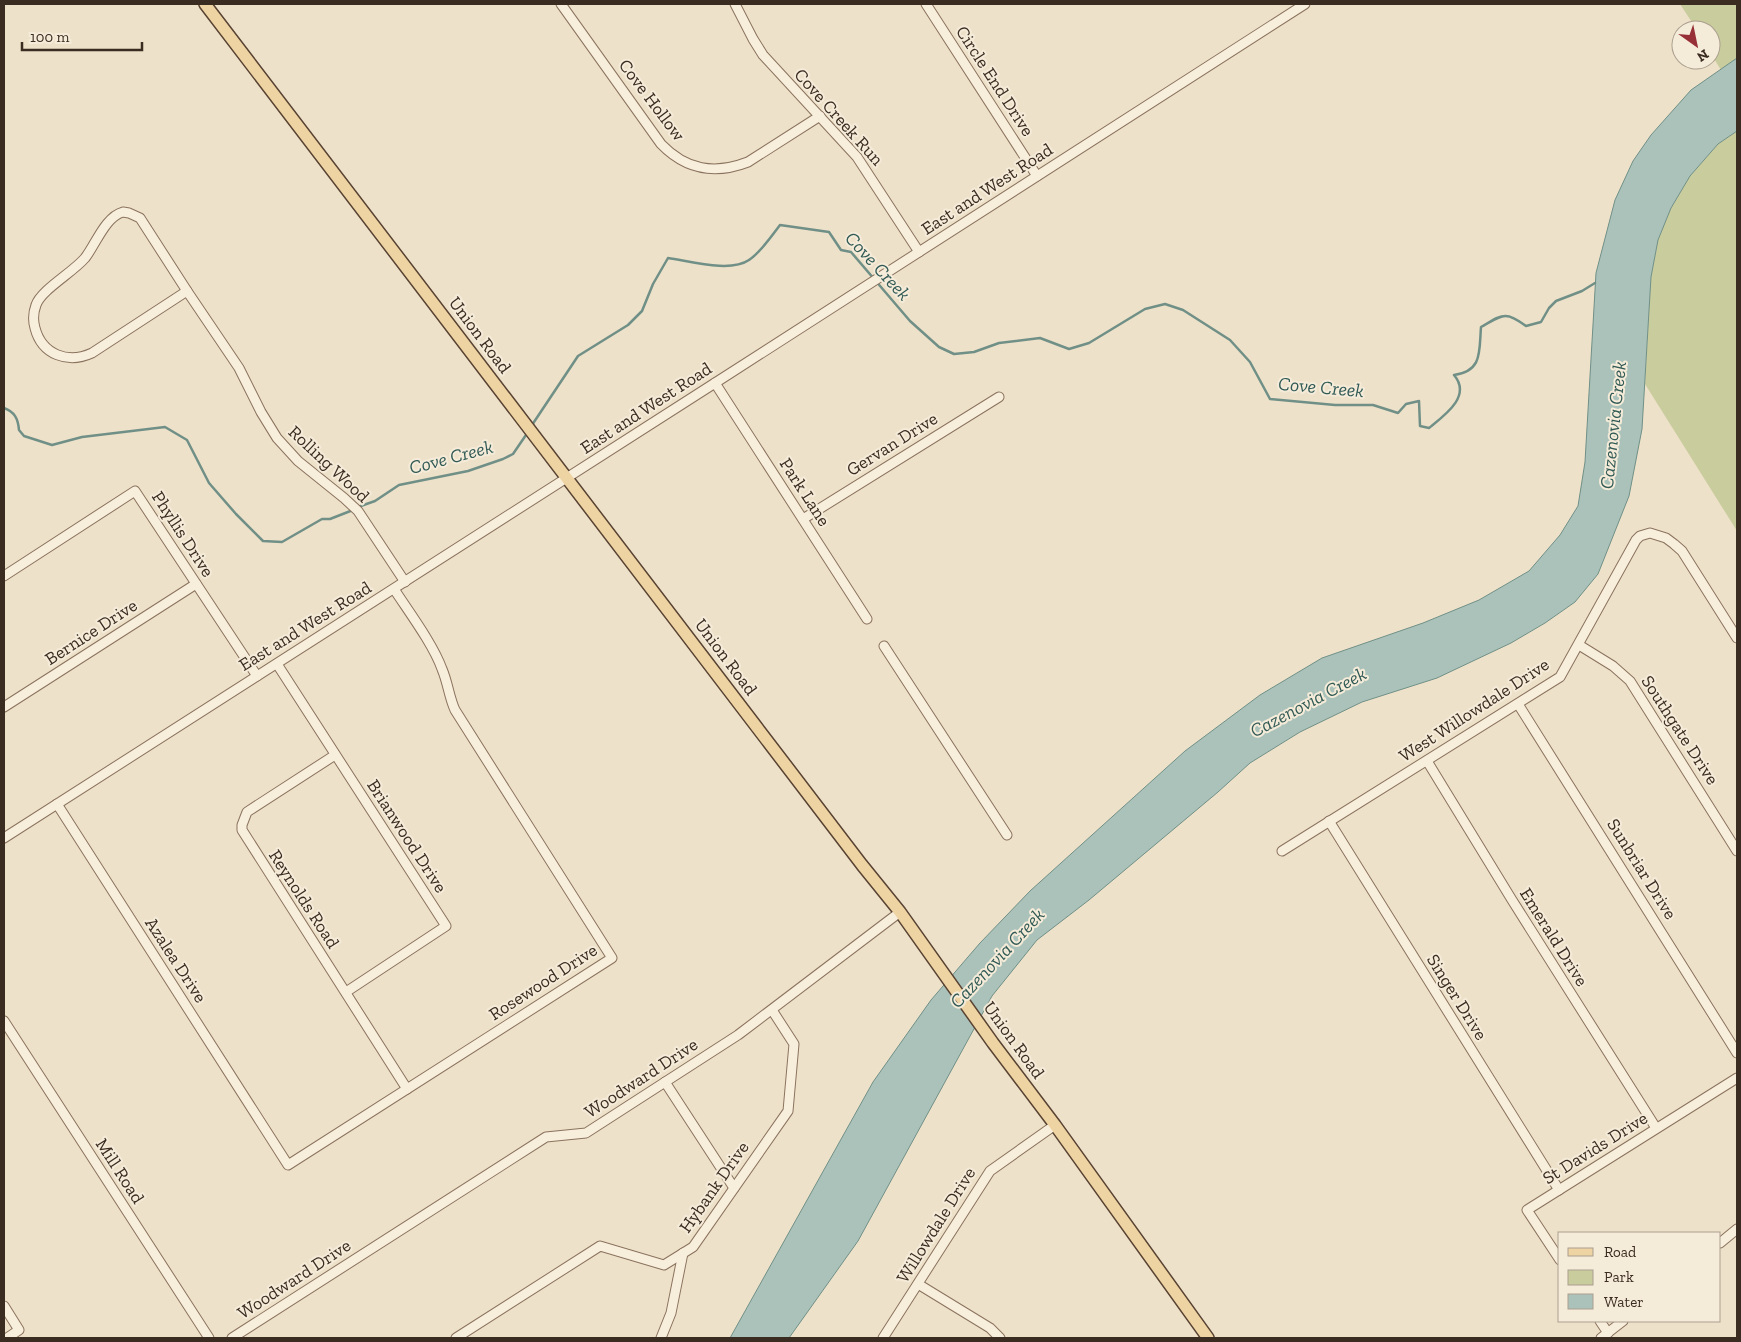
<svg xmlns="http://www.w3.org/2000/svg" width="1741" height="1342" font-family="'Zilla Slab',serif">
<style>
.green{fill:#c9cc9d}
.water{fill:#aac2ba;stroke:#709087}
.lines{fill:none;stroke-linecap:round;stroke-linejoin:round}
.stream{stroke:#709087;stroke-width:2.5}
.minor-casing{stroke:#8a735e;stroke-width:11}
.major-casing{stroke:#584232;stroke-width:14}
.minor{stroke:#f8eedc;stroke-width:9}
.major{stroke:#eed3a3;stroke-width:11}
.labels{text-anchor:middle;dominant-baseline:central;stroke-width:4;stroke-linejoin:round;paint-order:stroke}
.street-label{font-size:18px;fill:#3b2c21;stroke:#f5ebd9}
.water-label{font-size:19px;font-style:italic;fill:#315a55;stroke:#f5ebd9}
</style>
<rect width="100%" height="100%" fill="#eee1c9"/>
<g class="green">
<polygon points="1680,4 1737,4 1737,58 1721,70 1711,54 1711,30 1697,30"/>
<polygon points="1737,131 1737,531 1645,384 1651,277 1658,240 1671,208 1690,176 1718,144"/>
</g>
<polygon class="water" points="1737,58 1737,131 1718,144 1690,176 1671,208 1658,240 1651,277 1642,429 1629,496 1598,574 1575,602 1545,623 1511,643 1437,678 1362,702 1300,732 1250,763 1218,792 1089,900 1037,940 992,996 858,1241 789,1338 730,1338 873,1082 931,1000 980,943 1030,891 1185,751 1260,695 1322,658 1423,623 1479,600 1529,571 1560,535 1578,506 1585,462 1596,273 1615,200 1633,161 1651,135 1691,90"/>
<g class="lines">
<g class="stream">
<path d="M4,408C15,412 18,419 19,430L24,436L52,445L82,437L165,427L187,440L209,483L236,514L263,541L282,542L322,519H330L353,510"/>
<path d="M532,425L578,356L628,325L642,311L653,284L668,258C690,261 730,273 749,260C761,252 771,237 780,225L829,232L841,250L851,252L910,321L939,347L954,354L974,352L999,343L1040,338L1069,349L1089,343L1145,309L1165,304L1183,310L1230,340L1250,362L1270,399L1335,405H1373L1398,413L1406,404L1419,401L1420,426L1429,428C1445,415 1472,396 1454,375C1483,371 1479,351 1481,327C1502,315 1505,310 1526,326L1541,322L1549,308L1556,301L1582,291L1595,283"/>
<polyline points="358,507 375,501 399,485 468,471 503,459 513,454 528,432"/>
</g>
<defs>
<g id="minor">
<path d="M561,4L661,144C686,170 714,175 748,162L820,116"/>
<polyline points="735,4 753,39 763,55 857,157 919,252"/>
<polyline points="926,4 1037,176"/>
<path d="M123,212L129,213L140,218L187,291L92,353C68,364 42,355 35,328C33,321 33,313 36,305C41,290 72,273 85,258C96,244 105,217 123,212Z"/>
<polyline points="187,291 239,368 261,412 277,438 298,461 344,498 358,511 405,582"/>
<polyline points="715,383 867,619"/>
<polyline points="803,519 999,397"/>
<polyline points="4,576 135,491 257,676"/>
<polyline points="1579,645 1613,666 1630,681 1737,851"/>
<polyline points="884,646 1007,835"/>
<polyline points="277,664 446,926 346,992"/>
<polyline points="1518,704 1737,1053"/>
<polyline points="4,707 196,584"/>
<polyline points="335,755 247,812 242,825 242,830 407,1089"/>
<polyline points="1427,761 1512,900 1656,1128"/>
<path d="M57,804L288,1165L612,958L455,710C449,697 448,683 442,669C433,644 409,612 394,589"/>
<polyline points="1329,821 1559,1190"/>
<polyline points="4,838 715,383 1305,4"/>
<polyline points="1282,851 1560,677 1636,540 1640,536 1650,533 1666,538 1674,544 1682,551 1737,638"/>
<polyline points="4,1021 209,1338"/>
<polyline points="665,1082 734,1188"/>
<polyline points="1720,1243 1737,1229"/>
<polyline points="1560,1260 1527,1210 1737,1078"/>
<polyline points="918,1284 990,1328 1000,1338"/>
<polyline points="4,1306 19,1330 7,1338"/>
<polyline points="1600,1321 1608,1333"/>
<polyline points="232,1338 546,1137 586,1133 738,1035 900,912"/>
<polyline points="456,1338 600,1246 664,1265 693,1247 788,1111 794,1044 772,1010"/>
<polyline points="661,1338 671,1313 683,1253"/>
<polyline points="883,1338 990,1171 1055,1125"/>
<polyline points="1601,1338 1623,1321"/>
</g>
<polyline id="major" points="205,4 862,865 900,912 993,1043 1055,1125 1208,1338"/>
</defs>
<use href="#minor" class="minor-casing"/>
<use href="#major" class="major-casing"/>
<use href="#minor" class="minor"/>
<use href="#major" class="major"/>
</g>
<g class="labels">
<g class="street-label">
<text transform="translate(995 81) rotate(57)">Circle End Drive</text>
<text transform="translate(652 100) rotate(53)">Cove Hollow</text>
<text transform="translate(839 117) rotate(48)">Cove Creek Run</text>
<text transform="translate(987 189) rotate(-33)">East and West Road</text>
<text transform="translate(480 335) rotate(53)">Union Road</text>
<text transform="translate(646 408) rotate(-33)">East and West Road</text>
<text transform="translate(892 444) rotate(-32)">Gervan Drive</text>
<text transform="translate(329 464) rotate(43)">Rolling Wood</text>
<text transform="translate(805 492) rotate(57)">Park Lane</text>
<text transform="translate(183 534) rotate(57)">Phyllis Drive</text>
<text transform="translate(305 626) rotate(-32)">East and West Road</text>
<text transform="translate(91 632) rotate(-33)">Bernice Drive</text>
<text transform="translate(726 657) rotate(53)">Union Road</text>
<text transform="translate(1474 710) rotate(-33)">West Willowdale Drive</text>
<text transform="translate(1680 730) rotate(57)">Southgate Drive</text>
<text transform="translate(407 836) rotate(57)">Brianwood Drive</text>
<text transform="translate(1642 869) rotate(58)">Sunbriar Drive</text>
<text transform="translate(304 899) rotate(57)">Reynolds Road</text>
<text transform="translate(1554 937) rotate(58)">Emerald Drive</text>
<text transform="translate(176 960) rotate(57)">Azalea Drive</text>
<text transform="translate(543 982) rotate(-33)">Rosewood Drive</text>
<text transform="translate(1457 997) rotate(58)">Singer Drive</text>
<text transform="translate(1014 1040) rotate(54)">Union Road</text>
<text transform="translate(641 1078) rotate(-33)">Woodward Drive</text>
<text transform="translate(1595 1148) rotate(-32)">St Davids Drive</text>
<text transform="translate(120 1171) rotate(57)">Mill Road</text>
<text transform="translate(714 1187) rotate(-55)">Hybank Drive</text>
<text transform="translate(936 1225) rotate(-58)">Willowdale Drive</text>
<text transform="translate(294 1279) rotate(-33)">Woodward Drive</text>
</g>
<g class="water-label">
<text transform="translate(878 266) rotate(47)">Cove Creek</text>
<text transform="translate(1321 387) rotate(5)">Cove Creek</text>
<text transform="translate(1613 425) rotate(-84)">Cazenovia Creek</text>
<text transform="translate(451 457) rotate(-15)">Cove Creek</text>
<text transform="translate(1308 702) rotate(-28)">Cazenovia Creek</text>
<text transform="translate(997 958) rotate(-47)">Cazenovia Creek</text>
</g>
</g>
<rect width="1741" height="1342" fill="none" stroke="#3b2c21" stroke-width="10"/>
<rect x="1558" y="1232" width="162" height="90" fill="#f5ebd9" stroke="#ab9f8f"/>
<rect x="1568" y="1248" width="25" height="8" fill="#eed3a3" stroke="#ab9f8f"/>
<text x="1604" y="1257" font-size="15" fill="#3b2c21">Road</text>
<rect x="1568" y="1270" width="25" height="15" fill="#c9cc9d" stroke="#ab9f8f"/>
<text x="1604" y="1282" font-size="15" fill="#3b2c21">Park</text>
<rect x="1568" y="1294" width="25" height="15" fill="#aac2ba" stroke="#ab9f8f"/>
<text x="1604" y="1307" font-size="15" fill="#3b2c21">Water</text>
<g transform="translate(1696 45) rotate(147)"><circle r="24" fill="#f5ebd9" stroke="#ab9f8f"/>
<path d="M0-4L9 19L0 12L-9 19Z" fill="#973036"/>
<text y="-8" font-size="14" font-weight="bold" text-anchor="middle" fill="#3b2c21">N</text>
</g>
<path d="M22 42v8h120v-8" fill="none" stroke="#3b2c21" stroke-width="2.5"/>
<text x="30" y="42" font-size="15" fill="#3b2c21" stroke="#f5ebd9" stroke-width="4" paint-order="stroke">100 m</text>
</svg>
